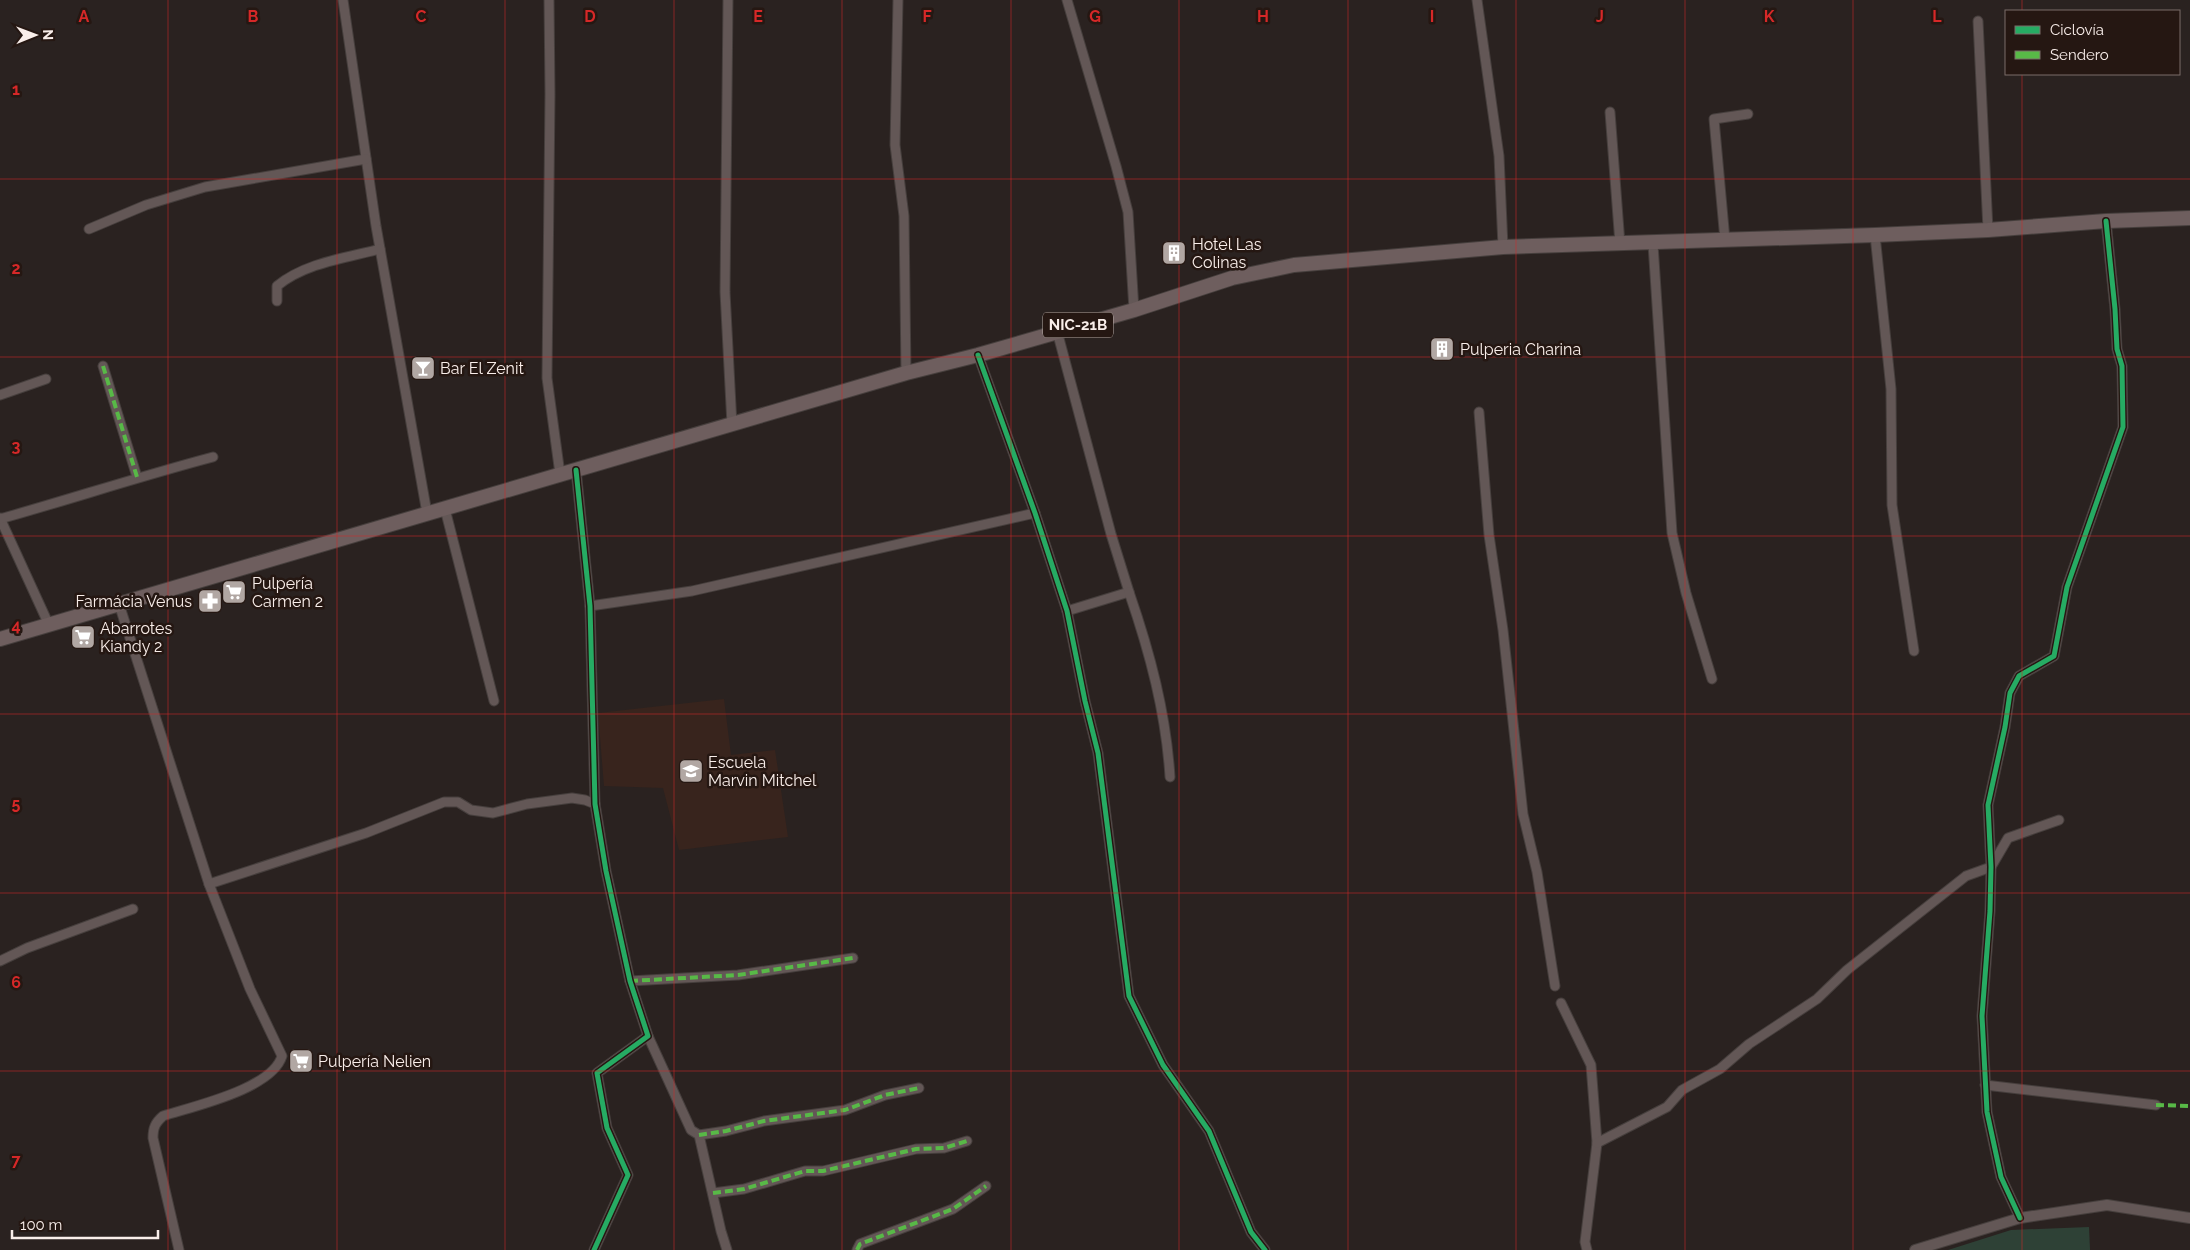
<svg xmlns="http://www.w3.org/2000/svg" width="2190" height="1250" font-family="Raleway,sans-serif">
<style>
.built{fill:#38241d}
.green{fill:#2e4136}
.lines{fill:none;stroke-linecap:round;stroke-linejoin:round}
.minor-casing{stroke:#463f3d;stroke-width:11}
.tertiary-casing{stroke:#463f3d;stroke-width:12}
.trunk-casing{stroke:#463f3d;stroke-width:16}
.minor{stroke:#635756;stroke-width:9}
.tertiary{stroke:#635756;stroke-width:10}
.trunk{stroke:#6e5e5e;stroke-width:14}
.quiet{stroke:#58b947;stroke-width:4;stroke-dasharray:8 4;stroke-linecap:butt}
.cycleway-casing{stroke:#251712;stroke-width:8}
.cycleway{stroke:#26ab63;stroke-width:5}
.grid{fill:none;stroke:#d62828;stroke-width:1;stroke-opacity:0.55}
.labels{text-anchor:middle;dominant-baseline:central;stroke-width:5;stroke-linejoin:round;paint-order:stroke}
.shield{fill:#251712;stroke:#b9aea9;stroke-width:1}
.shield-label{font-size:15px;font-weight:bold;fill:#f9eeea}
.poi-label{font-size:16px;fill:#f9eeea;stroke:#251712;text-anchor:start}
.grid-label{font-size:16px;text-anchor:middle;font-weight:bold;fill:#d62828;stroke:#251712;stroke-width:5;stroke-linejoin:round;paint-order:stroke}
</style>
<rect width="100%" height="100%" fill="#2a2220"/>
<polygon class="built" points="724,699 731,755 775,750 788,837 679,850 663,788 604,786 598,713"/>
<polygon class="green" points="2089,1227 2090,1250 1948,1250 2011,1230"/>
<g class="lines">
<defs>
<g id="minor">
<polyline points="343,0 376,226 427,513"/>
<polyline points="549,0 550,94 547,378 560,474"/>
<polyline points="728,0 725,292 732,425"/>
<polyline points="898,0 895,145 904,216 906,373"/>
<polyline points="1067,0 1116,166 1128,212 1134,310"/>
<polyline points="1477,0 1499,156 1503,247"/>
<polyline points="1978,21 1988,230"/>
<polyline points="1610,112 1620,244"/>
<polyline points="89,229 146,205 205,187 366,159"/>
<polyline points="1875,235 1891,389 1892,505 1914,651"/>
<polyline points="1725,240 1714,119 1748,114"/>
<polyline points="1653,244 1672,533 1686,593 1712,679"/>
<path d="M277,301V286C305,263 345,258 380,249"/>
<polyline points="1057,331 1111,534 1129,592 1067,611"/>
<polyline points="978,355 1035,513 1067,611 1085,701 1098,753 1129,996 1163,1065 1209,1131 1251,1232 1265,1250"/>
<polyline points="103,366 137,477"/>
<polyline points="0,395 46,379"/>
<polyline points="1479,412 1489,535 1503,630 1523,814 1537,872 1555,986"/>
<polyline points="576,470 590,606 595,804 606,871 630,981 648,1036 597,1073 607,1128 628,1175 594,1250"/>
<polyline points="445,509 494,701"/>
<polyline points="0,518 49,625"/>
<path d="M0,519C71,499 141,476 213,457"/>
<path d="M1129,592C1150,653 1166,713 1170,777"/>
<path d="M119,604L209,884L250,989L282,1056C272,1089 194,1106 163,1116C155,1123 153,1128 153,1138L179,1250"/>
<polyline points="590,606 692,591 1035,513"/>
<polyline points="209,884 366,833 444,802 458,802 471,810 493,813 527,804 572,798 585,800 595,804"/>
<polyline points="0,961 27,948 133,909"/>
<polyline points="630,981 738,975 853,958"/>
<polyline points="1561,1003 1591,1065 1597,1143 1585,1242 1587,1250"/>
<polyline points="648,1036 691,1130 699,1135 721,1231 727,1250"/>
<polyline points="1985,1085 2156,1105"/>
<polyline points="699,1135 726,1131 764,1121 845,1110 885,1095 919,1088"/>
<polyline points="1597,1143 1667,1107 1682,1090 1720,1069 1749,1044 1817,999 1847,970 1966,876 1991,867 2008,838 2059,820"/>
<polyline points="713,1193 744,1189 805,1171 823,1171 916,1149 944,1148 967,1141"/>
<polyline points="2020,1218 2001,1177 1987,1112 1982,1016 1990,911 1991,867 1988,805 2005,727 2010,693 2019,676 2054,656 2067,587 2123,427 2122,366 2117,349 2115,309 2106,221"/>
<polyline points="857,1250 860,1244 953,1209 986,1186"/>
</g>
<polyline id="tertiary" points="1915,1250 2020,1218 2107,1205 2190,1218"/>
<polyline id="trunk" points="0,639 906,373 978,355 1134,310 1232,278 1294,265 1503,247 1875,235 1988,230 2106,221 2190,218"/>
</defs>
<use href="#minor" class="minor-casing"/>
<use href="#tertiary" class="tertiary-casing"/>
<use href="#trunk" class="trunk-casing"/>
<use href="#minor" class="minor"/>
<use href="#tertiary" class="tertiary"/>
<use href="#trunk" class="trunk"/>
<g class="quiet">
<polyline points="103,366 137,477"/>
<polyline points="630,981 738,975 853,958"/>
<polyline points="2156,1105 2190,1106"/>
<polyline points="699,1135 726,1131 764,1121 845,1110 885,1095 919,1088"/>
<polyline points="713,1193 744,1189 805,1171 823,1171 916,1149 944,1148 967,1141"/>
<polyline points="857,1250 860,1244 953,1209 986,1186"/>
</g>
<defs>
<g id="cycleway">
<polyline points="978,355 1035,513 1067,611 1085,701 1098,753 1129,996 1163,1065 1209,1131 1251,1232 1265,1250"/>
<polyline points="576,470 590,606 595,804 606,871 630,981 648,1036 597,1073 607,1128 628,1175 594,1250"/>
<polyline points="2020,1218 2001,1177 1987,1112 1982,1016 1990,911 1991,867 1988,805 2005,727 2010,693 2019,676 2054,656 2067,587 2123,427 2122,366 2117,349 2115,309 2106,221"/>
</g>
</defs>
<use href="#cycleway" class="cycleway-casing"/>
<use href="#cycleway" class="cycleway"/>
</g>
<path class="grid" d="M168,0V1250M337,0V1250M505,0V1250M674,0V1250M842,0V1250M1011,0V1250M1179,0V1250M1348,0V1250M1516,0V1250M1685,0V1250M1853,0V1250M2022,0V11M2022,74V1250M0,179H2190M0,357H2190M0,536H2190M0,714H2190M0,893H2190M0,1071H2190"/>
<defs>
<symbol id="building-square" viewBox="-11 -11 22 22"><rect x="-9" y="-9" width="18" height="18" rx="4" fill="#b1a7a3" stroke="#251712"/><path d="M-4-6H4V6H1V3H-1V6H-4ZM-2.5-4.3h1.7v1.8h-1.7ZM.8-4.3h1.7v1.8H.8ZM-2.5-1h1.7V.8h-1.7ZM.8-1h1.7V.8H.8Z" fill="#fff"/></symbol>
<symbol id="bar-square" viewBox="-11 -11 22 22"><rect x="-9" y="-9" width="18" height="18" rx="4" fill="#b1a7a3" stroke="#251712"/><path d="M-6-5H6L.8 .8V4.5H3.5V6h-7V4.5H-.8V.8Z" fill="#fff"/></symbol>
<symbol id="supermarket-square" viewBox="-11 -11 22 22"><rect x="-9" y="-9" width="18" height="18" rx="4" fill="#b1a7a3" stroke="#251712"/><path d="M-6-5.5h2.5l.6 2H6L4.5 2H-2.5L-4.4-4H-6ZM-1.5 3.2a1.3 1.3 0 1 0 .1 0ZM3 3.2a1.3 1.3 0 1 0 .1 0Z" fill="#fff"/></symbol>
<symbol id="pharmacy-square" viewBox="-11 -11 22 22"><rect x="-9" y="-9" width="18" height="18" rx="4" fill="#b1a7a3" stroke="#251712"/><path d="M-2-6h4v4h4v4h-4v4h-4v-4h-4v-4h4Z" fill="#fff"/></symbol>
<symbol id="school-square" viewBox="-11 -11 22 22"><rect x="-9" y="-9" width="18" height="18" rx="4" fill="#b1a7a3" stroke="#251712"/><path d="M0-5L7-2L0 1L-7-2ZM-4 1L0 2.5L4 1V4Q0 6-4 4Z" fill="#fff"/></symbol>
</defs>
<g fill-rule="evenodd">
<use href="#building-square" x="1160" y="239" width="28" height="28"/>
<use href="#building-square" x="1428" y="335" width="28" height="28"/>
<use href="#bar-square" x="409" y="354" width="28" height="28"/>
<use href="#supermarket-square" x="220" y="578" width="28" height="28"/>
<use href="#pharmacy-square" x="196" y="587" width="28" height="28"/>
<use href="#supermarket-square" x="69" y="623" width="28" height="28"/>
<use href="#school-square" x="677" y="757" width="28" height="28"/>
<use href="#supermarket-square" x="287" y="1047" width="28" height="28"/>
</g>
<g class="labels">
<rect class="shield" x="1043" y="312.5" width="70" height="25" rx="4"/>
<g class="shield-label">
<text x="1078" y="325">NIC-21B</text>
</g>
<g class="poi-label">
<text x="1192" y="244">Hotel Las<tspan x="1192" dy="18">Colinas</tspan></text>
<text x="1460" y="349">Pulperia Charina</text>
<text x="440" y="368">Bar El Zenit</text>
<text x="252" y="583">Pulpería<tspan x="252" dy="18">Carmen 2</tspan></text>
<text x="192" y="601" text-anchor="end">Farmácia Venus</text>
<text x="100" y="628">Abarrotes<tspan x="100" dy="18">Kiandy 2</tspan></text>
<text x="708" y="762">Escuela<tspan x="708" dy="18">Marvin Mitchel</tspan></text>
<text x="318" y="1061">Pulpería Nelien</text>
</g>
</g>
<g class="grid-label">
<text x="84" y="22">A</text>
<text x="253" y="22">B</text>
<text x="421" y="22">C</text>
<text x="590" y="22">D</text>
<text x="758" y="22">E</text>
<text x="927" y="22">F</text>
<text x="1095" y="22">G</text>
<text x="1263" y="22">H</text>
<text x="1432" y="22">I</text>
<text x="1600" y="22">J</text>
<text x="1769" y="22">K</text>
<text x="1937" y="22">L</text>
<text x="16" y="95">1</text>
<text x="16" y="274">2</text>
<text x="16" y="452">3</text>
<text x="16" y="631">4</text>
<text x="16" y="809">5</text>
<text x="16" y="988">6</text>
<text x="16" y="1166">7</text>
</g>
<rect x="2005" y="10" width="175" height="65" fill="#251712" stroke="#7a6d68"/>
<rect x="2015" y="26" width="25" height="8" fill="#26ab63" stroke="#7a6d68"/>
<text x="2050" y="35" font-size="15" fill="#f9eeea">Ciclovía</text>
<rect x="2015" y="51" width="25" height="8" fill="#58b947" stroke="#7a6d68"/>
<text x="2050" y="60" font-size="15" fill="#f9eeea">Sendero</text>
<g transform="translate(35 35) rotate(89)" stroke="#251712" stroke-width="4" paint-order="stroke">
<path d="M0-4L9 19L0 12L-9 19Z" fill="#f9eeea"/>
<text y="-8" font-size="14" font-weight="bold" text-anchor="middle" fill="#f9eeea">N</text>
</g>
<path d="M12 1230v8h146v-8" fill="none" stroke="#f9eeea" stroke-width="2.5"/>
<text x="20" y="1230" font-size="15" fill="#f9eeea" stroke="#251712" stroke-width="4" paint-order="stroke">100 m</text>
</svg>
